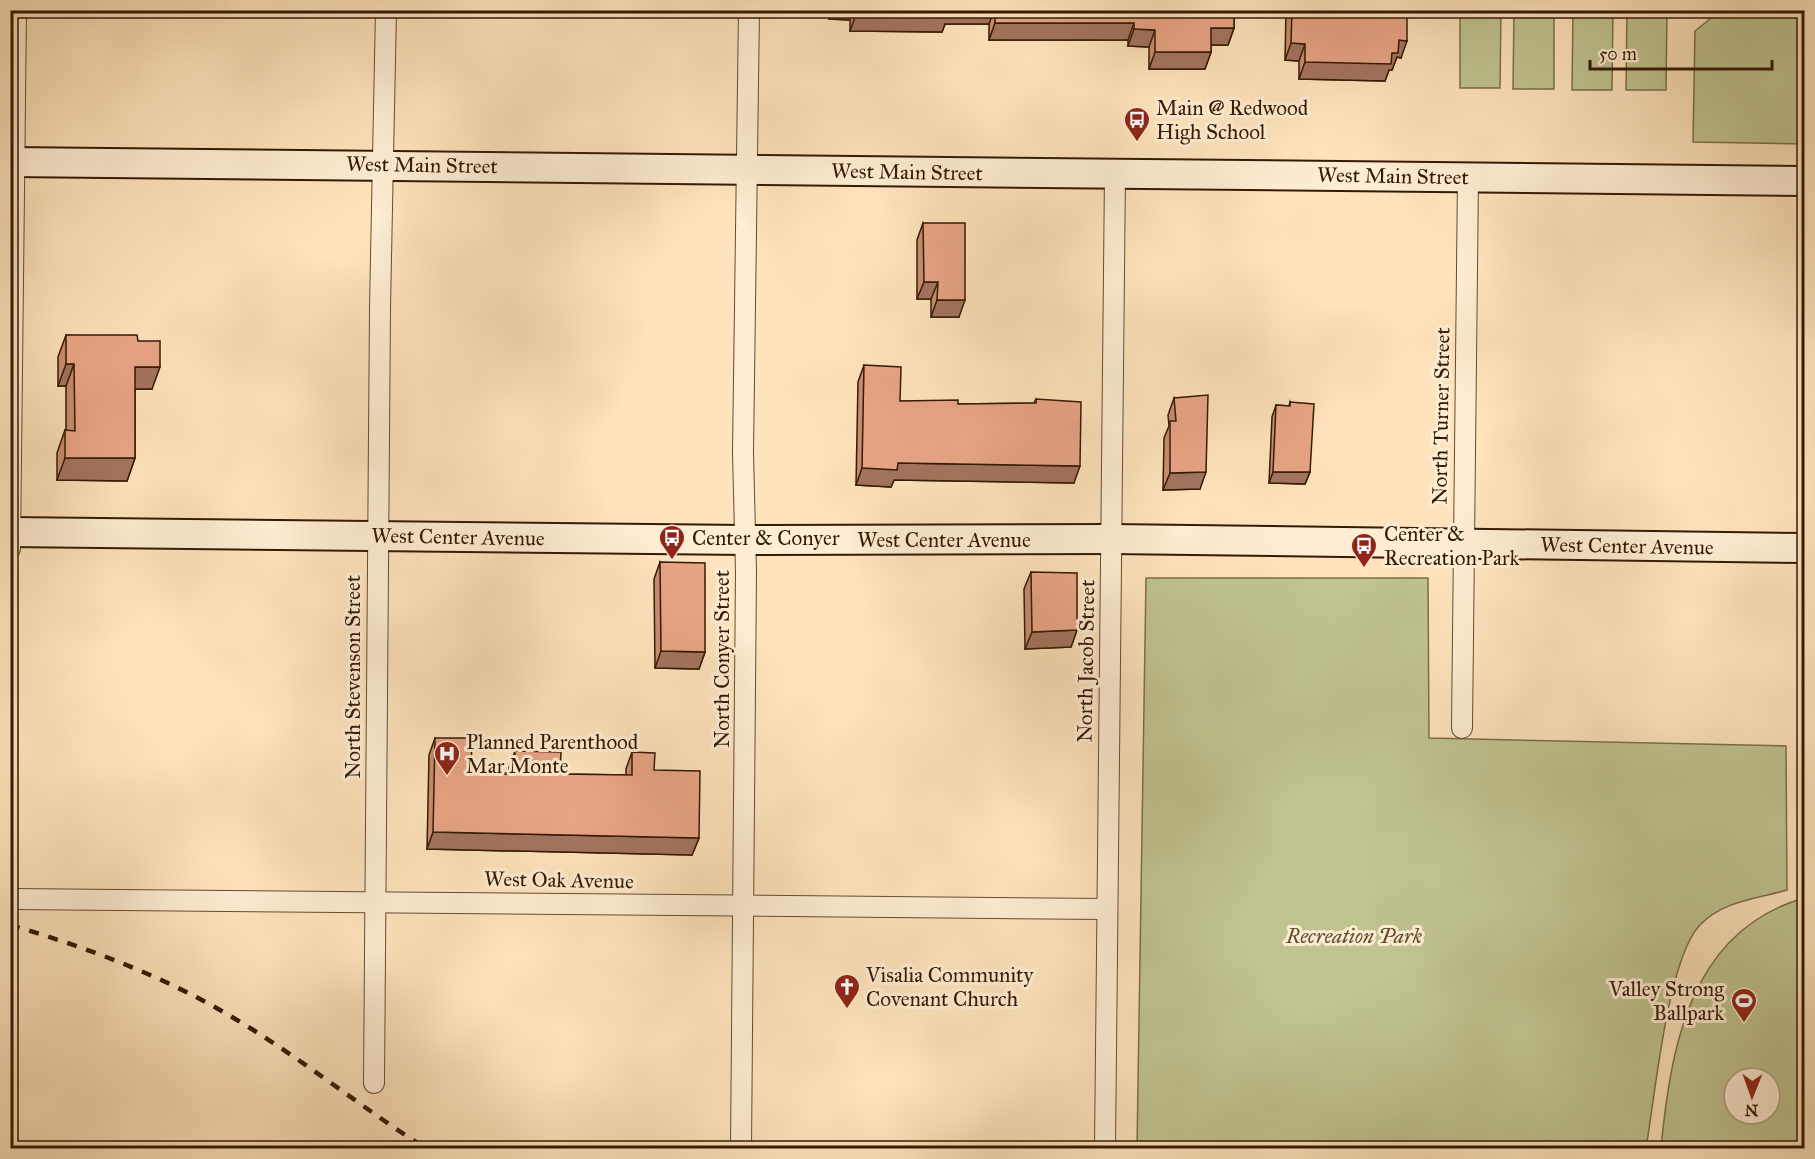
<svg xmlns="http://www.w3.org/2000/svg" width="1815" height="1159" font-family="'IM FELL Great Primer',serif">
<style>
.green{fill:#c0c491;stroke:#7a6e4a;stroke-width:1.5;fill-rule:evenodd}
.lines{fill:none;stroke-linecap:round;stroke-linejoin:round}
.street-casing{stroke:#664c31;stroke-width:22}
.secondary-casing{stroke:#341903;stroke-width:32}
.street{stroke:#feedd3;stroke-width:20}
.secondary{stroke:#feedd3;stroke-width:28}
.rail{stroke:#341903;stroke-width:4.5;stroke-dasharray:10 10;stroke-linecap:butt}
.wall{fill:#c88e73;stroke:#341903;stroke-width:1.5}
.shaded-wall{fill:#a3745e;stroke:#341903;stroke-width:1.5}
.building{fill:#e9a586;stroke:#341903;stroke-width:1.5}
.labels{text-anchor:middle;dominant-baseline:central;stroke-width:6;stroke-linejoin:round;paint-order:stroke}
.poi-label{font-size:21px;fill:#341903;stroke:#feedd3;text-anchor:start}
.street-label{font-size:21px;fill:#341903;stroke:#feedd3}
.park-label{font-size:21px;font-style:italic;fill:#5e4c2e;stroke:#feedd3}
</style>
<rect width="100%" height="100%" fill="#fee3bc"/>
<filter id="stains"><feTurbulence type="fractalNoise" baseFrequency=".00333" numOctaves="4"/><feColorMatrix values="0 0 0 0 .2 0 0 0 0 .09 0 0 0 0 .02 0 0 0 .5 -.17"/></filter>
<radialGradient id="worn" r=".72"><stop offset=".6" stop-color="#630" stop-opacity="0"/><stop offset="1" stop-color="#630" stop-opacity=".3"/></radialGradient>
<g class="green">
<polygon points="1460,11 1501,11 1500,88 1460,88"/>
<polygon points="1514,11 1554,11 1554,89 1513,89"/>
<polygon points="1573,11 1613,11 1612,90 1572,90"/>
<polygon points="1627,11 1667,11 1666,90 1626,90"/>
<polygon points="1720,11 1804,11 1804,144 1693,142 1695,31"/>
<path d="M1146,578H1428L1429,738L1786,746L1787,890C1756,899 1722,901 1699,926C1667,962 1655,1097 1646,1148H1137Z"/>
<path d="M1804,898V1148H1661C1671,1046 1690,931 1804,898ZM1734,1078H1770V1114H1734Z"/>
</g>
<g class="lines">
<defs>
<g id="street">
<polyline points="10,549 16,10"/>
<polyline points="1462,728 1468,177"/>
<polyline points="10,899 1107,909"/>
<polyline points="374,1083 380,307 386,10"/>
<polyline points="741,1148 746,572 743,453 749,10"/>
<polyline points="1105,1148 1115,173"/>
</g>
<g id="secondary">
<polyline points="10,162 1804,181"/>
<polyline points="10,532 746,540 1111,539 1804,548"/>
</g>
</defs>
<use href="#street" class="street-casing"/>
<use href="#secondary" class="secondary-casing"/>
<use href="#street" class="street"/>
<use href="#secondary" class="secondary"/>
<path class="rail" d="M10,925C89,948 166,977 237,1020C302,1059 361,1107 425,1148"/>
</g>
<g class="wall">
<polygon points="829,10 1234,10 1234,28 1228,45 1211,45 1211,52 1205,69 1149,69 1149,47 1128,46 1128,40 989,40 989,24 945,24 942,32 850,31 850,20 829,19"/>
<polygon points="1286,10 1407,10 1401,58 1397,57 1392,70 1389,70 1385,81 1299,79 1299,61 1285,60"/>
<polygon points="923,223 959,317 931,317 931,299 917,299 917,240"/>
<polygon points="66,335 138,341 152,389 135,389 135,458 127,481 57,480 57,453 65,430 66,431 66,386 58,386 58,357"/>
<polygon points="864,365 900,401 958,404 1034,403 1036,399 1074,483 894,480 891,487 856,485 858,382"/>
<polygon points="1174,398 1200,489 1163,490 1164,438 1169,426 1168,415"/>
<polygon points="1290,402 1310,472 1305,484 1269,483 1272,417 1276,405 1289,406"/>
<polygon points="660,562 705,652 699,669 655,668 654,579"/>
<polygon points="1031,572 1077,630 1071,647 1025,649 1024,589"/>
<polygon points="435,738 471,773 509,773 509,768 515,751 560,774 626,775 626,769 632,752 654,770 699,838 692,855 427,849 429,755"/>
</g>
<g class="shaded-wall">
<polygon points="832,10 854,10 850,20 829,19"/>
<polygon points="947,10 994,10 989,24 945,24 942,32 850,31 856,14"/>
<polygon points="995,23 1134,23 1128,40 989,40"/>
<polygon points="1211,28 1234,28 1228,45 1205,45"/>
<polygon points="1134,29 1155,30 1149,47 1128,46"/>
<polygon points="1399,40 1407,41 1401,58 1397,57 1392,70 1389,70 1385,81 1299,79 1305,62 1392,53"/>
<polygon points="1291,43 1305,44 1299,61 1285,60"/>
<polygon points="1155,52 1211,52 1205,69 1149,69"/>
<polygon points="924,282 938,282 931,299 917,299"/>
<polygon points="937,300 965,300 959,317 931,317"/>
<polygon points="66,364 74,364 66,386 58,386"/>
<polygon points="135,367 160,367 152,389 127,389"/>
<polygon points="65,458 135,458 127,481 57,480"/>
<polygon points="898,463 1080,466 1074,483 894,480 891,487 856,485 862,468"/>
<polygon points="1206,472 1200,489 1163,490 1170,473"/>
<polygon points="1273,472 1310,472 1305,484 1269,483"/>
<polygon points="1077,630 1071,647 1025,649 1032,632"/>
<polygon points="661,651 705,652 699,669 655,668"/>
<polygon points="433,832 699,838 692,855 427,849"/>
</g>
<g class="building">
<polygon points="856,10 948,10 948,15 856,14"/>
<polygon points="995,10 1234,10 1234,28 1211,28 1211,52 1155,52 1155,30 1134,29 1134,23 995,23"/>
<polygon points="1292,10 1407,10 1407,41 1399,40 1398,53 1392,53 1391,64 1305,62 1305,44 1291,43"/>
<polygon points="923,223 965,223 965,300 937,300 938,282 924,282"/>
<polygon points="66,335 137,335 138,341 160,341 160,367 135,367 135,458 65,458 65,430 75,431 74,364 66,364"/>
<polygon points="864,365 901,367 900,401 958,400 958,404 1036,403 1036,399 1081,402 1080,466 898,463 897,470 862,468"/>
<polygon points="1208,395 1206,472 1170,473 1170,421 1176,421 1174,398"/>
<polygon points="1290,402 1314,404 1310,472 1273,472 1276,405 1290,406"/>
<polygon points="660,562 705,563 705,652 661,651"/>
<polygon points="1031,572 1077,573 1077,630 1032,632"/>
<polygon points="435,738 472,738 471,773 514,774 515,751 561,752 560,774 632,775 632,752 655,753 654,770 700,771 699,838 433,832"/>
</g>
<defs>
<symbol id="bus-pin" viewBox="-11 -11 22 30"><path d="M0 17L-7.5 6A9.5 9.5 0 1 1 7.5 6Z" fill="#8f2418" stroke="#feedd3"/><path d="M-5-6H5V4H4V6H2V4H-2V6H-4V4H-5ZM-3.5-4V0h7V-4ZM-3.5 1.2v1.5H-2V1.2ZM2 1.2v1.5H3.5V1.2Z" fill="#fff"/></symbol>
<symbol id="hospital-pin" viewBox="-11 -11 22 30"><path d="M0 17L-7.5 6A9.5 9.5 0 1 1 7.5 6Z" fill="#8f2418" stroke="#feedd3"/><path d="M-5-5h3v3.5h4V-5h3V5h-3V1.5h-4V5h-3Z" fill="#fff"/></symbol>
<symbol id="church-pin" viewBox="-11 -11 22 30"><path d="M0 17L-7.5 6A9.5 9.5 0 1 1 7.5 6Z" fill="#8f2418" stroke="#feedd3"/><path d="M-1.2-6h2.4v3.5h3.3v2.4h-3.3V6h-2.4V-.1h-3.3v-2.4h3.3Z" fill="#fff"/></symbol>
<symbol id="stadium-pin" viewBox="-11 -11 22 30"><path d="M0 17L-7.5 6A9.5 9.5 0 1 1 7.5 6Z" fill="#8f2418" stroke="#feedd3"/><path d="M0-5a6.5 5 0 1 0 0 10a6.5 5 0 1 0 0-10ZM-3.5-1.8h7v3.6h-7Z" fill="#fff"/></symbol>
</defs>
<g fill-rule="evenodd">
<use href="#bus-pin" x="1122" y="105" width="30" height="40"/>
<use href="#bus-pin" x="657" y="523" width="30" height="40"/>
<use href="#bus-pin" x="1349" y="531" width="30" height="40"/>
<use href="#hospital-pin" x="432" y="739" width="30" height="40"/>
<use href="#church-pin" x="832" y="972" width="30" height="40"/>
<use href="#stadium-pin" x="1729" y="986" width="30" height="40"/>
</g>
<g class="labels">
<g class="poi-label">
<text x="1156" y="108">Main @ Redwood<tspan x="1156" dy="24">High School</tspan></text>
<text x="1384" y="534">Center &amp;<tspan x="1384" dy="24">Recreation Park</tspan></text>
<text x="692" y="538">Center &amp; Conyer</text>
<text x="466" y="742">Planned Parenthood<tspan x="466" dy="24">Mar Monte</tspan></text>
<text x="866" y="975">Visalia Community<tspan x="866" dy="24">Covenant Church</tspan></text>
<text x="1724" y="989" text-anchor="end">Valley Strong<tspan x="1724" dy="24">Ballpark</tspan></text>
</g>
<g class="street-label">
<text transform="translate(422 165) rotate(1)">West Main Street</text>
<text transform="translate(907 172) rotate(1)">West Main Street</text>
<text transform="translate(1393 176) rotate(1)">West Main Street</text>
<text transform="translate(1441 416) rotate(-89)">North Turner Street</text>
<text transform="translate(458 537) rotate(1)">West Center Avenue</text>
<text x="944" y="540">West Center Avenue</text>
<text transform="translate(1627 546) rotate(1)">West Center Avenue</text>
<text transform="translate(722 659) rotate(-90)">North Conyer Street</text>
<text transform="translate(1086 661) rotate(-89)">North Jacob Street</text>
<text transform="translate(353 677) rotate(-90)">North Stevenson Street</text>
<text transform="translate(559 880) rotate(1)">West Oak Avenue</text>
</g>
<g class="park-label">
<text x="1354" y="936">Recreation Park</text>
</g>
</g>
<rect width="1815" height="1159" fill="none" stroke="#fee3bc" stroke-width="36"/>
<rect x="12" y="12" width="1791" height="1135" fill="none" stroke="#341903" stroke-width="3"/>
<rect x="18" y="18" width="1779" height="1123" fill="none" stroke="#341903" stroke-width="1.5"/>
<g transform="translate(1752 1096) rotate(181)"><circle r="28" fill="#feedd3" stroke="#ad9880" stroke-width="1.5"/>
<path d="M0-4.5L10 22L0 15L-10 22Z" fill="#8f2418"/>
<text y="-9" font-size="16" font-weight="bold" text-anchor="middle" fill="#341903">N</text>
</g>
<path d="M1590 60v9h182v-9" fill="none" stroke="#341903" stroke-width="3"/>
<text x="1599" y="60" font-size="18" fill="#341903" stroke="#feedd3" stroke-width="4.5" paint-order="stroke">50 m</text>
<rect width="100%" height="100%" filter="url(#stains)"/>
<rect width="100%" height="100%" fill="url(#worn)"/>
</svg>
